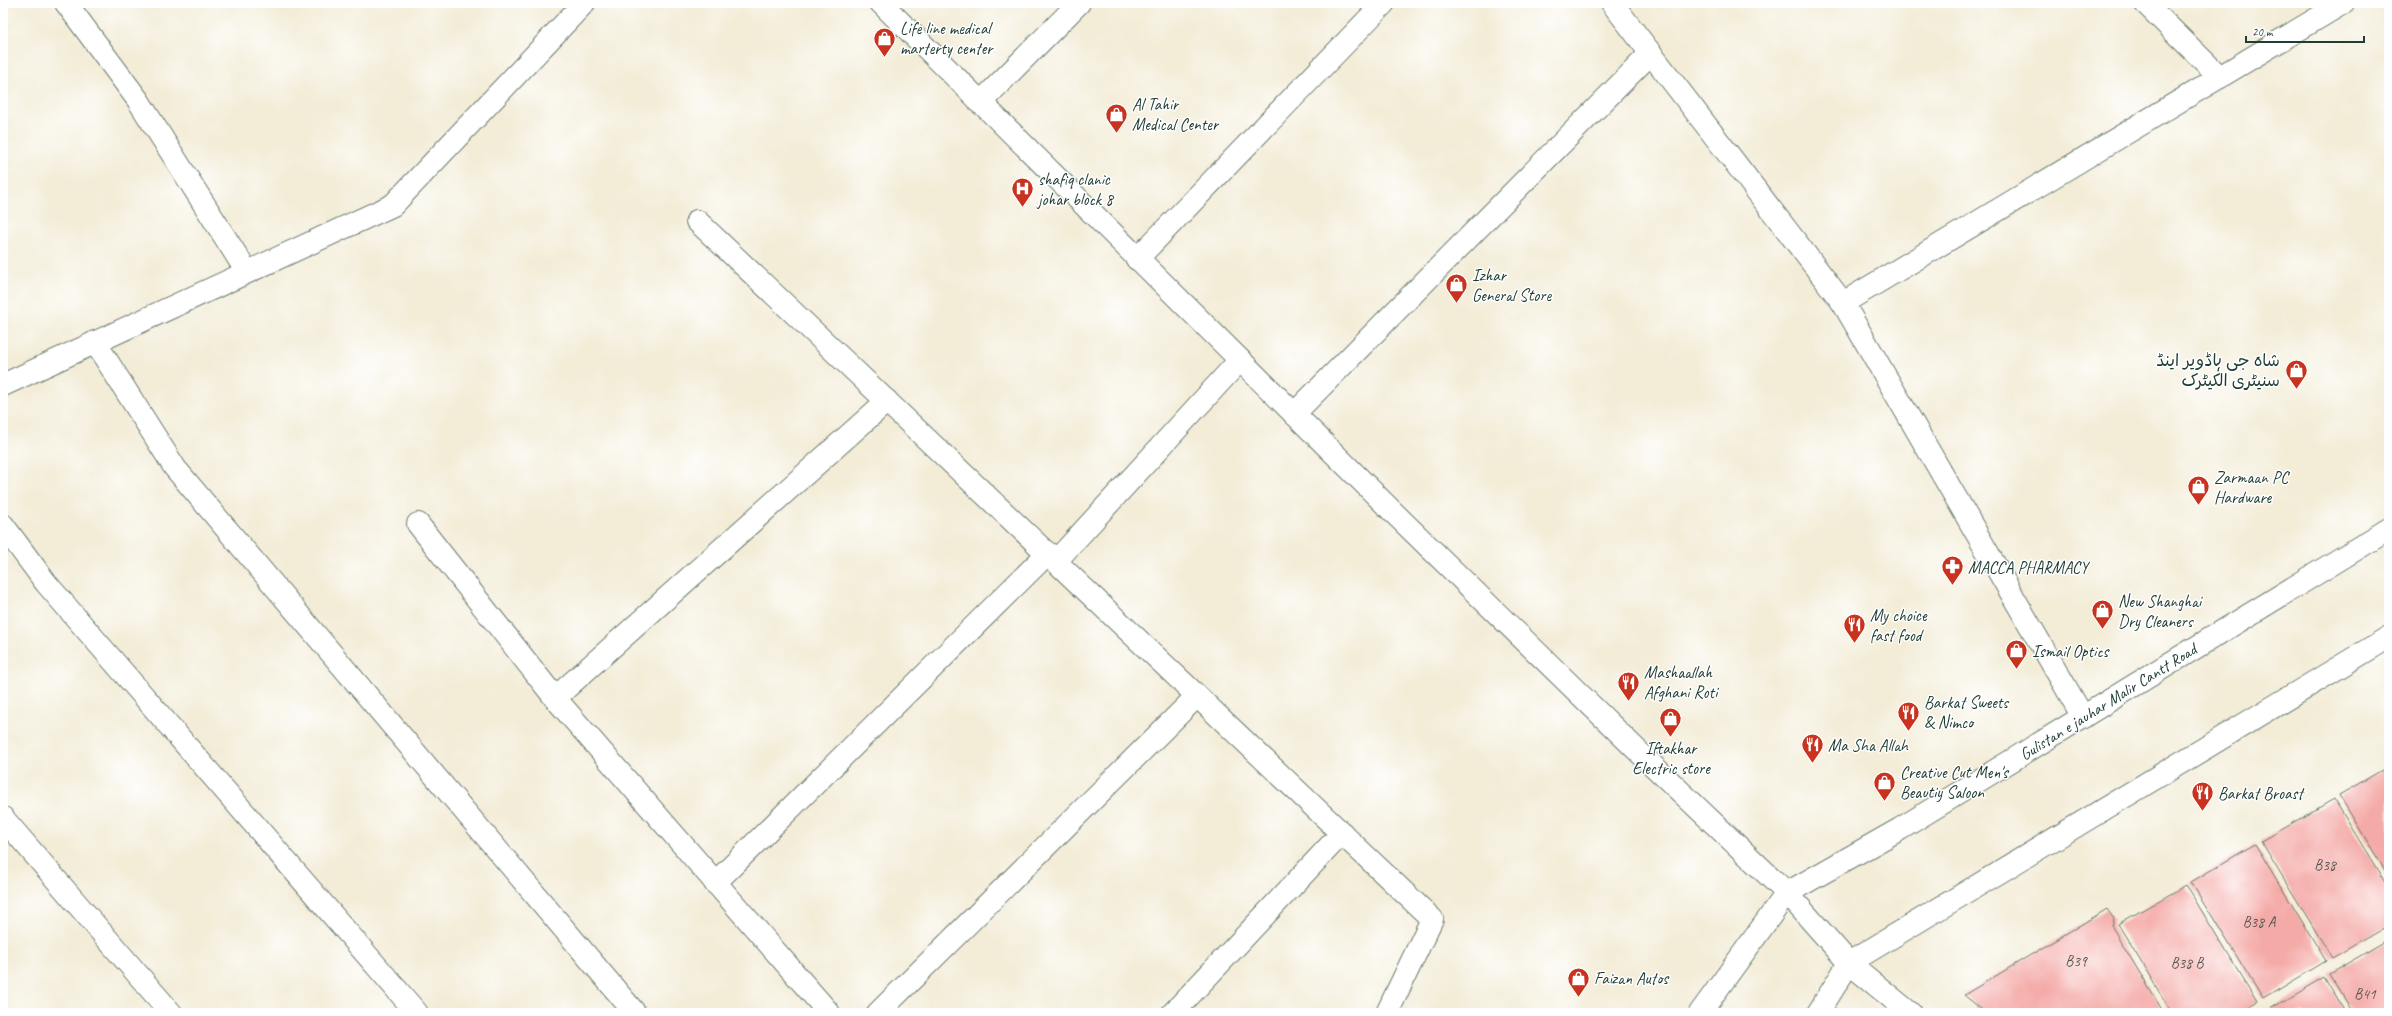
<svg xmlns="http://www.w3.org/2000/svg" width="2392" height="1016" font-family="Caveat,'Playpen Sans Arabic',sans-serif">
<style>
.building{fill:#f4aaa7}
.lines{fill:none;stroke-linecap:round;stroke-linejoin:round}
.minor-casing{stroke:#697a6d;stroke-width:24}
.major-casing{stroke:#697a6d;stroke-width:24}
.minor{stroke:#fff;stroke-width:22}
.major{stroke:#fff;stroke-width:22}
.labels{text-anchor:middle;dominant-baseline:central;stroke-width:3;stroke-linejoin:round;paint-order:stroke}
.number-label{font-size:15px;fill:#545851}
.poi-label{font-size:17px;fill:#1f3d34;stroke:#fff;text-anchor:start}
.street-label{font-size:17px;fill:#1f3d34;stroke:#fff}
</style>
<rect width="100%" height="100%" fill="#fff"/>
<filter id="ink" filterUnits="userSpaceOnUse"><feTurbulence type="fractalNoise" baseFrequency=".025" numOctaves="2"/><feDisplacementMap in="SourceGraphic" scale="8" xChannelSelector="R" yChannelSelector="G"/><feConvolveMatrix kernelMatrix="1 2 1 2 8 2 1 2 1" color-interpolation-filters="sRGB"/></filter>
<filter id="wash" filterUnits="userSpaceOnUse"><feTurbulence type="fractalNoise" baseFrequency=".012" numOctaves="4" result="noise"/><feDisplacementMap in="SourceGraphic" scale="16" xChannelSelector="R" yChannelSelector="G"/><feGaussianBlur stdDeviation="0.9" result="paint"/><feColorMatrix in="noise" values="0 0 0 0 0 0 0 0 0 0 0 0 0 0 0 0 0 1.4 0 .05"/><feComposite in="paint" operator="in"/></filter>
<g filter="url(#wash)">
<rect width="100%" height="100%" fill="#f3ecd7"/>
<g id="blocks">
<g class="building">
<polygon points="2389,766 2389,877 2339,795"/>
<polygon points="2334,799 2389,889 2389,925 2332,958 2261,841"/>
<polygon points="2255,844 2326,961 2263,999 2191,882"/>
<polygon points="2186,885 2257,1002 2238,1013 2172,1013 2118,924"/>
<polygon points="2107,909 2114,919 2112,927 2164,1013 1986,1013 1964,995"/>
<polygon points="2389,939 2389,1013 2352,1013 2329,974"/>
<polygon points="2324,977 2345,1013 2263,1013"/>
</g>
</g>
</g>
<g filter="url(#ink)">
<use href="#blocks" fill-opacity="0" stroke="#697a6d" stroke-width="1"/>
<g class="lines">
<defs>
<g id="minor">
<polyline points="66,3 138,100 247,272"/>
<polyline points="881,3 1393,512 1644,757 1787,893 1849,963 1910,1013"/>
<polyline points="1612,3 1843,303 2083,717"/>
<polyline points="2145,3 2220,77"/>
<polyline points="980,103 1079,3"/>
<polyline points="697,221 1432,919 1387,1013"/>
<polyline points="1137,259 1384,3"/>
<polyline points="1843,303 2343,3"/>
<polyline points="95,342 175,468 635,1013"/>
<polyline points="3,385 393,205 584,3"/>
<polyline points="1294,414 1651,53"/>
<polyline points="418,524 555,698 829,1013"/>
<polyline points="3,525 46,583 417,1013"/>
<polyline points="1056,561 1240,360"/>
<polyline points="555,698 887,401"/>
<polyline points="3,818 171,1013"/>
<polyline points="715,883 1048,553"/>
<polyline points="878,1013 1197,696"/>
<polyline points="1173,1013 1342,833"/>
</g>
<g id="major">
<polyline points="1700,1013 1787,893 1900,829 2389,529"/>
<polyline points="1818,1013 1849,963 2389,637"/>
</g>
</defs>
<use href="#minor" class="minor-casing"/>
<use href="#major" class="major-casing"/>
<use href="#minor" class="minor"/>
<use href="#major" class="major"/>
</g>
</g>
<defs>
<symbol id="shop-pin" viewBox="-11 -11 22 30"><path d="M0 17L-7.5 6A9.5 9.5 0 1 1 7.5 6Z" fill="#c8321e" stroke="#fff"/><path d="M-5-2.5h2.3a2.7 3.5 0 0 1 5.4 0H5L5.5 6h-11ZM-1.5-2.5h3a1.5 2.3 0 0 0-3 0Z" fill="#fff"/></symbol>
<symbol id="hospital-pin" viewBox="-11 -11 22 30"><path d="M0 17L-7.5 6A9.5 9.5 0 1 1 7.5 6Z" fill="#c8321e" stroke="#fff"/><path d="M-5-5h3v3.5h4V-5h3V5h-3V1.5h-4V5h-3Z" fill="#fff"/></symbol>
<symbol id="pharmacy-pin" viewBox="-11 -11 22 30"><path d="M0 17L-7.5 6A9.5 9.5 0 1 1 7.5 6Z" fill="#c8321e" stroke="#fff"/><path d="M-2-6h4v4h4v4h-4v4h-4v-4h-4v-4h4Z" fill="#fff"/></symbol>
<symbol id="restaurant-pin" viewBox="-11 -11 22 30"><path d="M0 17L-7.5 6A9.5 9.5 0 1 1 7.5 6Z" fill="#c8321e" stroke="#fff"/><path d="M-5-6h1v4h1v-4h1v4h1v-4h1v5L-1.5 .5V6h-2V.5L-5-1ZM5-6V6H3V1.5H1.5Q1.5-4 5-6Z" fill="#fff"/></symbol>
</defs>
<g fill-rule="evenodd">
<use href="#shop-pin" x="872" y="26" width="25" height="34"/>
<use href="#shop-pin" x="1104" y="102" width="25" height="34"/>
<use href="#hospital-pin" x="1010" y="176" width="25" height="34"/>
<use href="#shop-pin" x="1444" y="272" width="25" height="34"/>
<use href="#shop-pin" x="2284" y="358" width="25" height="34"/>
<use href="#shop-pin" x="2186" y="474" width="25" height="34"/>
<use href="#pharmacy-pin" x="1940" y="554" width="25" height="34"/>
<use href="#shop-pin" x="2090" y="598" width="25" height="34"/>
<use href="#restaurant-pin" x="1842" y="612" width="25" height="34"/>
<use href="#shop-pin" x="2004" y="638" width="25" height="34"/>
<use href="#restaurant-pin" x="1616" y="670" width="25" height="34"/>
<use href="#restaurant-pin" x="1896" y="700" width="25" height="34"/>
<use href="#shop-pin" x="1658" y="706" width="25" height="34"/>
<use href="#restaurant-pin" x="1800" y="732" width="25" height="34"/>
<use href="#shop-pin" x="1872" y="770" width="25" height="34"/>
<use href="#restaurant-pin" x="2190" y="780" width="25" height="34"/>
<use href="#shop-pin" x="1566" y="966" width="25" height="34"/>
</g>
<g class="labels">
<g class="number-label">
<text x="2325" y="865">B38</text>
<text x="2259" y="922">B38 A</text>
<text x="2076" y="961">B39</text>
<text x="2187" y="963">B38 B</text>
<text x="2365" y="994">B41</text>
</g>
<g class="poi-label">
<text x="900" y="28">Life line medical<tspan x="900" dy="20">marterty center</tspan></text>
<text x="1132" y="104">Al Tahir<tspan x="1132" dy="20">Medical Center</tspan></text>
<text x="1038" y="179">shafiq clanic<tspan x="1038" dy="20">johar block 8</tspan></text>
<text x="1472" y="275">Izhar<tspan x="1472" dy="20">General Store</tspan></text>
<text x="2280" y="360" text-anchor="end">شاہ جی ہاڈویر اینڈ<tspan x="2280" dy="20">سنیٹری الکیٹرک</tspan></text>
<text x="2214" y="477">Zarmaan PC<tspan x="2214" dy="20">Hardware</tspan></text>
<text x="1968" y="567">MACCA PHARMACY</text>
<text x="2118" y="601">New Shanghai<tspan x="2118" dy="20">Dry Cleaners</tspan></text>
<text x="1870" y="615">My choice<tspan x="1870" dy="20">fast food</tspan></text>
<text x="2032" y="651">Ismail Optics</text>
<text x="1644" y="672">Mashaallah<tspan x="1644" dy="20">Afghani Roti</tspan></text>
<text x="1924" y="702">Barkat Sweets<tspan x="1924" dy="20">&amp; Nimco</tspan></text>
<text x="1828" y="745">Ma Sha Allah</text>
<text x="1671" y="748" text-anchor="middle">Iftakhar<tspan x="1671" dy="20">Electric store</tspan></text>
<text x="1900" y="772">Creative Cut Men's<tspan x="1900" dy="20">Beautiy Saloon</tspan></text>
<text x="2218" y="793">Barkat Broast</text>
<text x="1594" y="978">Faizan Autos</text>
</g>
<g class="street-label">
<text transform="translate(2108 702) rotate(-32)">Gulistan e jauhar Malir Cantt Road</text>
</g>
</g>
<rect width="2392" height="1016" fill="none" stroke="#fff" stroke-width="16"/>
<path d="M2246 36v6h118v-6" fill="none" stroke="#1f3d34" stroke-width="2"/>
<text x="2252" y="36" font-size="12" fill="#1f3d34" stroke="#ffffff" stroke-width="3" paint-order="stroke">20 m</text>
</svg>
